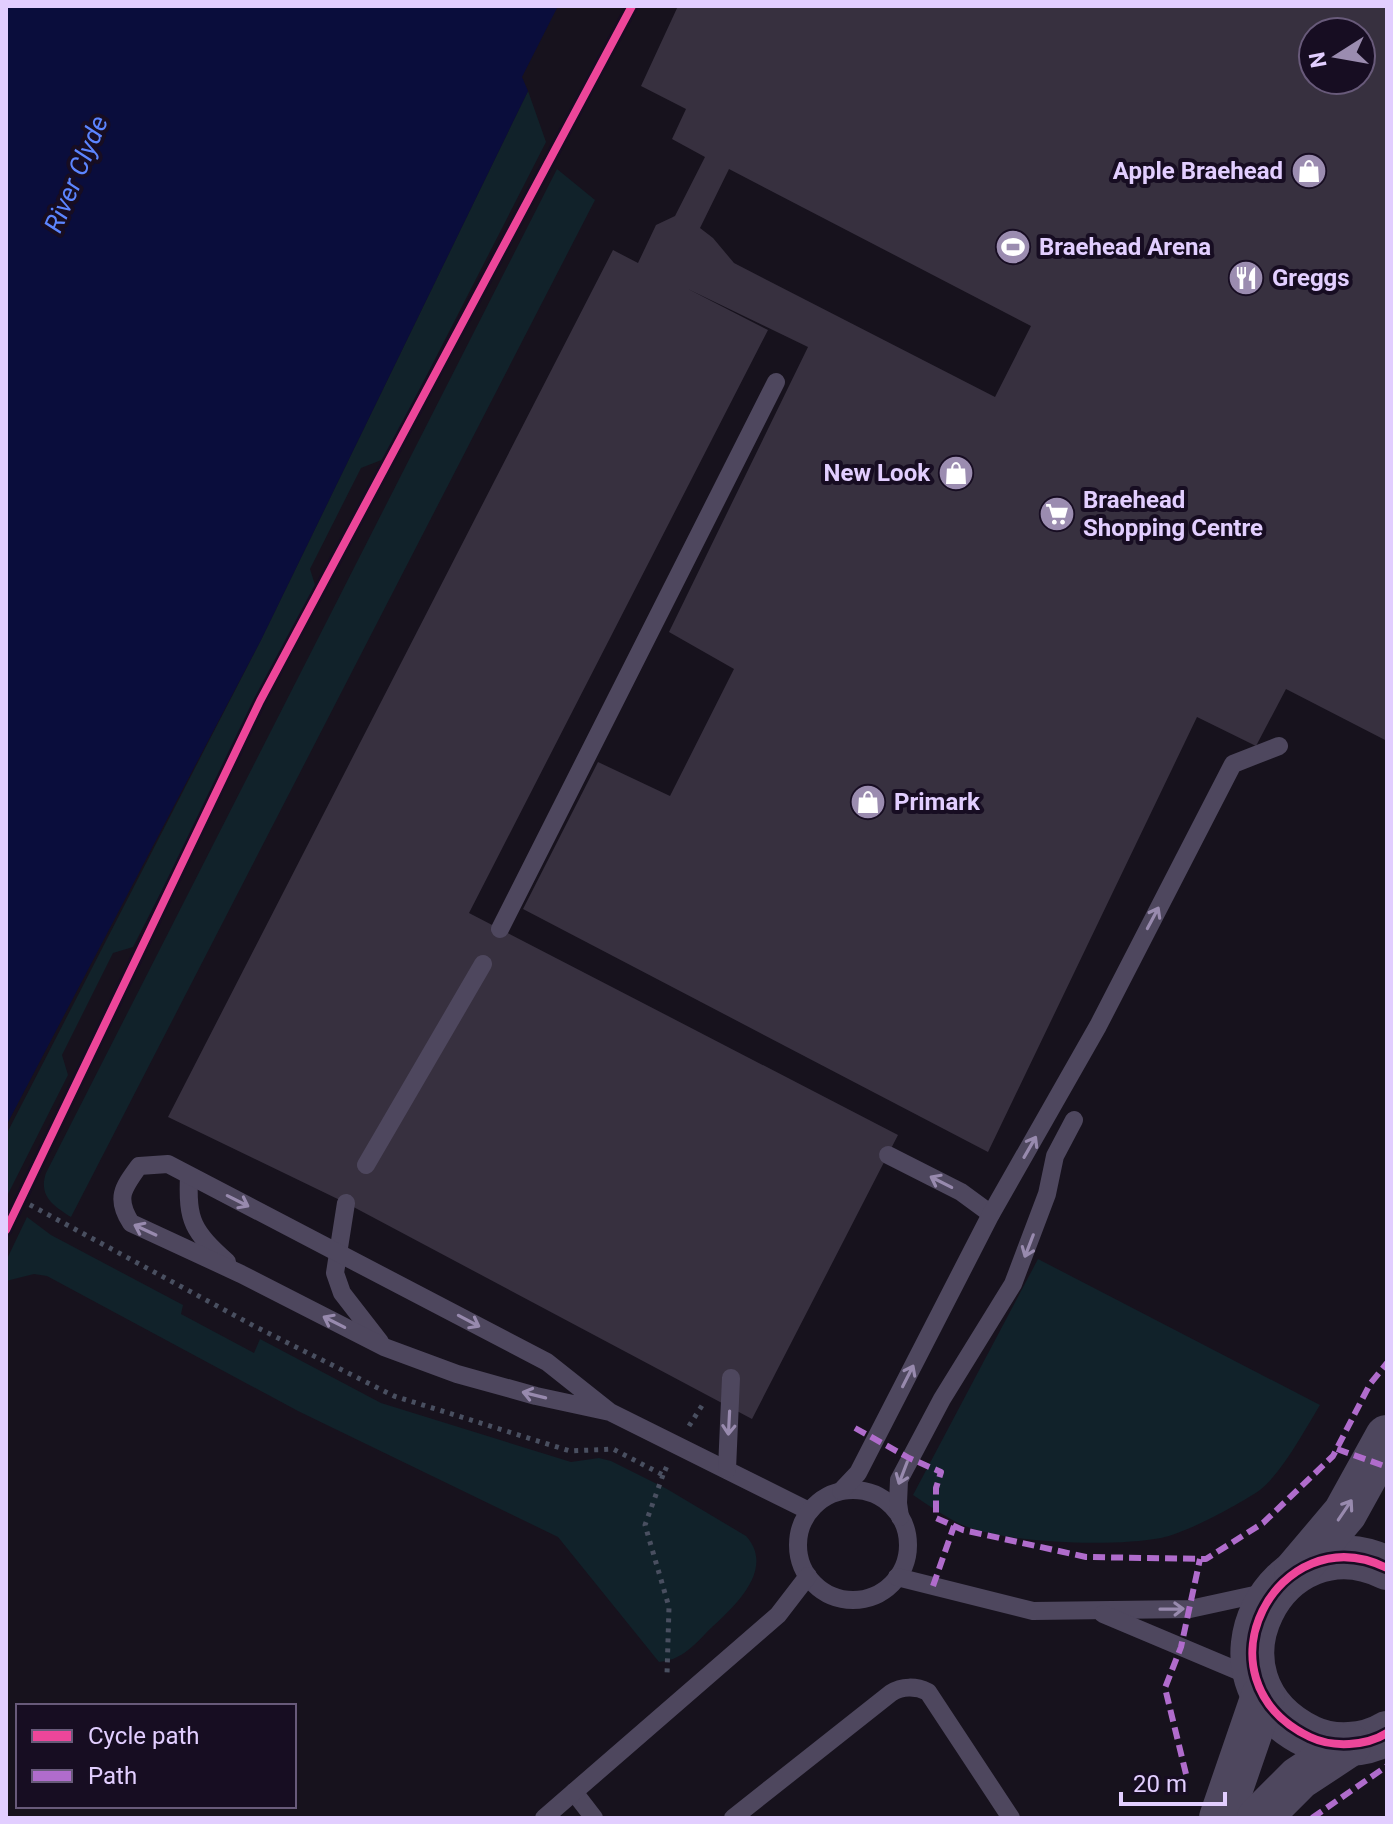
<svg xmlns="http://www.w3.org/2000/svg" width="1393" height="1824" font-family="Roboto,sans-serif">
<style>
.green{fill:#11222a}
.water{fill:#0a0d3c}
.building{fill:#37303f;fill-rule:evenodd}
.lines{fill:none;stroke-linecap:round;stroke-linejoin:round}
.path{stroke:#494f60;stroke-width:5;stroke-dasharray:4 6;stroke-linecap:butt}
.service{stroke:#4e475e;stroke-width:18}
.tertiary{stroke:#4e475e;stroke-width:44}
.quiet{stroke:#b06ccc;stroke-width:6;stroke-dasharray:12 6;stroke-linecap:butt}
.cycleway-casing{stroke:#170d22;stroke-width:13}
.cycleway{stroke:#ed469a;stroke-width:8}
.oneway{stroke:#988aae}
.labels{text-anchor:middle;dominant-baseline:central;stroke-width:8;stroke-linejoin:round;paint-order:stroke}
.poi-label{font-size:24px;font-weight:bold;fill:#e2ceff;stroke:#170d22;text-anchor:start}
.water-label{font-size:26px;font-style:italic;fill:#5c85ff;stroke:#170d22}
</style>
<rect width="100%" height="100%" fill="#17121d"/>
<g class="green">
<polygon points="528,91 546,142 384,459 361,468 310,569 316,588 133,947 113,953 62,1055 68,1075 6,1198 6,1135 261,640"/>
<path d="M557,169L595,200L71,1217C54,1206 38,1196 46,1173Z"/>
<path d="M27,1217L51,1235L183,1305L181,1314L254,1353L260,1339L381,1403L571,1462L599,1458L611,1461L667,1489L746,1536C776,1569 734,1607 710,1629C701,1638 689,1652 677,1657C672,1660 665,1661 659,1662L558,1537L298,1411L47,1276L34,1274L6,1281V1261Z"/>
<path d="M1038,1259L1320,1405C1306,1428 1281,1474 1260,1490C1238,1505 1186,1533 1161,1538C1113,1547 1004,1544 960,1524C944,1516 928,1505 913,1495Z"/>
</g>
<polygon class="water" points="6,6 558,6 522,77 528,91 261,640 6,1126"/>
<path class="building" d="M678,6H1387V741L1286,689L1256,746L1197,717L988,1152L523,909L598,762L670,796L734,669L669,632L808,347L688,289L768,330L469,913L898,1135L752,1419L346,1203L168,1117L613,250L638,263L656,225L675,216L705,157L672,139L686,109L641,86ZM1313,32H1361V80H1313ZM729,169L1031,326L995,397L734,263L713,238L700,228Z"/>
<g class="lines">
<g class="path">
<polyline points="21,1200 254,1326 394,1396 570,1451 613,1449 663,1475 667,1466"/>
<polyline points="689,1426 703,1404"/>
<polyline points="663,1475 645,1525 669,1607 667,1675"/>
</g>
<g class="service">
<polyline points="500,929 776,382"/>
<polyline points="888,1155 961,1192 991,1214"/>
<polyline points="366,1165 483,964"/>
<path d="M189,1176C187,1222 193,1231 227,1262"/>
<polyline points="346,1203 335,1273 342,1293 380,1342"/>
<path d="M610,1412L547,1362L168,1164L139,1166C123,1188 115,1198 131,1223L241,1274L384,1347L457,1374L536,1396L610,1412L809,1511"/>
<polyline points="727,1469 731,1378"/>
<circle cx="853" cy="1545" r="55"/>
<polyline points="841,1491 858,1473 991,1214 1098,1026 1233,764 1279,746"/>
<polyline points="900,1517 898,1503 899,1480 942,1399 1013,1284 1047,1194 1055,1156 1074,1120"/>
<polyline points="897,1577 1033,1611 1190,1609 1268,1592"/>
<polyline points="1103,1614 1255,1678"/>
<polyline points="574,1792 594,1818"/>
<polyline points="544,1818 778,1615 808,1576"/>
<path d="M733,1818L891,1693C902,1686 916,1686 928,1692L1011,1818"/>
</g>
<g class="tertiary">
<path d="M1387,1568C1278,1514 1190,1679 1310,1737C1333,1748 1366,1746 1387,1733"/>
<polyline points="1296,1571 1345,1513 1387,1437"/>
<polyline points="1221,1818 1263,1696"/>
<polyline points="1259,1818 1299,1778 1349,1745"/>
</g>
<g class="quiet">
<polyline points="855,1428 909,1458 941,1472 936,1488 936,1518 963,1530 1086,1557 1206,1559 1263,1523 1333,1456 1370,1384 1387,1363"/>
<polyline points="1337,1449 1387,1467"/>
<polyline points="933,1586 954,1526"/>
<polyline points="1186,1774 1165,1688 1181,1647 1200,1559"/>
<polyline points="1312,1818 1387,1766"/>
</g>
<defs>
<g id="cycleway">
<polyline points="6,1230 260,701 632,6"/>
<path d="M1387,1568C1278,1514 1190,1679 1310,1737C1333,1748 1366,1746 1387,1733"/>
</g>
</defs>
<use href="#cycleway" class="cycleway-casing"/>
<use href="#cycleway" class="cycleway"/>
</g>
<defs><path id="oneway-shaft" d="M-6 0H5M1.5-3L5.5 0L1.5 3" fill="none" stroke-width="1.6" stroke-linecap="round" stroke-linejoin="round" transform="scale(2)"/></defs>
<g class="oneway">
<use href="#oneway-shaft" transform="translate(1153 918) rotate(-62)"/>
<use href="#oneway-shaft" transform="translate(1030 1147) rotate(-60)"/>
<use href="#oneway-shaft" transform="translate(941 1182) rotate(-153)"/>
<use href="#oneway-shaft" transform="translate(238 1201) rotate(27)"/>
<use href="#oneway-shaft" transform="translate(145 1230) rotate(-155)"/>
<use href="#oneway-shaft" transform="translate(1029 1246) rotate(111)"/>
<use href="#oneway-shaft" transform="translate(469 1321) rotate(28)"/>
<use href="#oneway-shaft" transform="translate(334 1322) rotate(-153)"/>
<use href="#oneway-shaft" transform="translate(908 1376) rotate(-63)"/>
<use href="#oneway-shaft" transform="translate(534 1395) rotate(-166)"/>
<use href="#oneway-shaft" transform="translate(729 1423) rotate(93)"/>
<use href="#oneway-shaft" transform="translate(903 1473) rotate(111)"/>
<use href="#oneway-shaft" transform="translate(1345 1510) rotate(-56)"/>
<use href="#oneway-shaft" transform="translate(1172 1609) rotate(-1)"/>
</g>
<defs>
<symbol id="shop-disc" viewBox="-11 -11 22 22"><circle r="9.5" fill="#9b8cb0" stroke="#170d22"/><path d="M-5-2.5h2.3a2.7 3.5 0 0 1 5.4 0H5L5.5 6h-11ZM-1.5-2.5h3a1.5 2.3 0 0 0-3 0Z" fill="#fff"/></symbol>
<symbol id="stadium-disc" viewBox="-11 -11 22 22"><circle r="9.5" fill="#9b8cb0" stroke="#170d22"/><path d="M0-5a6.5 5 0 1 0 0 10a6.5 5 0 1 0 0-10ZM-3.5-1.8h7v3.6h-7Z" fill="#fff"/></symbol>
<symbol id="restaurant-disc" viewBox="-11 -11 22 22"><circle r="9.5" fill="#9b8cb0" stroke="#170d22"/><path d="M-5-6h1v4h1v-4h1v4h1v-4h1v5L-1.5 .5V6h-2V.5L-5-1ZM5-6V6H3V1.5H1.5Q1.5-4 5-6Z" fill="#fff"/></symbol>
<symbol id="supermarket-disc" viewBox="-11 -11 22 22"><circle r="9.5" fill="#9b8cb0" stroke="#170d22"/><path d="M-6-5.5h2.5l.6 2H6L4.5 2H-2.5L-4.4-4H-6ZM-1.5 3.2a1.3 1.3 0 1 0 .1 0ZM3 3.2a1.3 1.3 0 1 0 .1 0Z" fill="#fff"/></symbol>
</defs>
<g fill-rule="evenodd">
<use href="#shop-disc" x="1289" y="151" width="40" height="40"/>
<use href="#stadium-disc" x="993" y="227" width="40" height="40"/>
<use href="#restaurant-disc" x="1226" y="258" width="40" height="40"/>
<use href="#shop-disc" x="936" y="453" width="40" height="40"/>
<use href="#supermarket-disc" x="1037" y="494" width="40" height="40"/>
<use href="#shop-disc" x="848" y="782" width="40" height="40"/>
</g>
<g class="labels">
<g class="poi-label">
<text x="1283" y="171" text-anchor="end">Apple Braehead</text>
<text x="1039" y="247">Braehead Arena</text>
<text x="1272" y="278">Greggs</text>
<text x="930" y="473" text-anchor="end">New Look</text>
<text x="1083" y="500">Braehead<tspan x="1083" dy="28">Shopping Centre</tspan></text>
<text x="894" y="802">Primark</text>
</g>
<g class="water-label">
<text transform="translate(76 174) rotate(-67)">River Clyde</text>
</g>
</g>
<rect width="1393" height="1824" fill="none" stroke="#e2ceff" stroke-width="16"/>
<rect x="16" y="1704" width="280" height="104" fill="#170d22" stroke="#685a7a" stroke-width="2"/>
<rect x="32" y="1730" width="40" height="12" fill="#ed469a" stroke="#685a7a" stroke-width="2"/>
<text x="88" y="1744" font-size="24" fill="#e2ceff">Cycle path</text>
<rect x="32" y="1770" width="40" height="12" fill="#b06ccc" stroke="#685a7a" stroke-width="2"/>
<text x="88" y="1784" font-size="24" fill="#e2ceff">Path</text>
<g transform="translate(1337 56) rotate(259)"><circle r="38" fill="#170d22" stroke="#685a7a" stroke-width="2"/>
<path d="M0-6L14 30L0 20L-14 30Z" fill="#9b8cb0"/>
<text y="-12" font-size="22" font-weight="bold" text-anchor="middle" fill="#e2ceff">N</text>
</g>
<path d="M1121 1792v12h104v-12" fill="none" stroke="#e2ceff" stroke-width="4"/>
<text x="1133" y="1792" font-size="24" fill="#e2ceff" stroke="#170d22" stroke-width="6" paint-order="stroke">20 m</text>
</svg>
